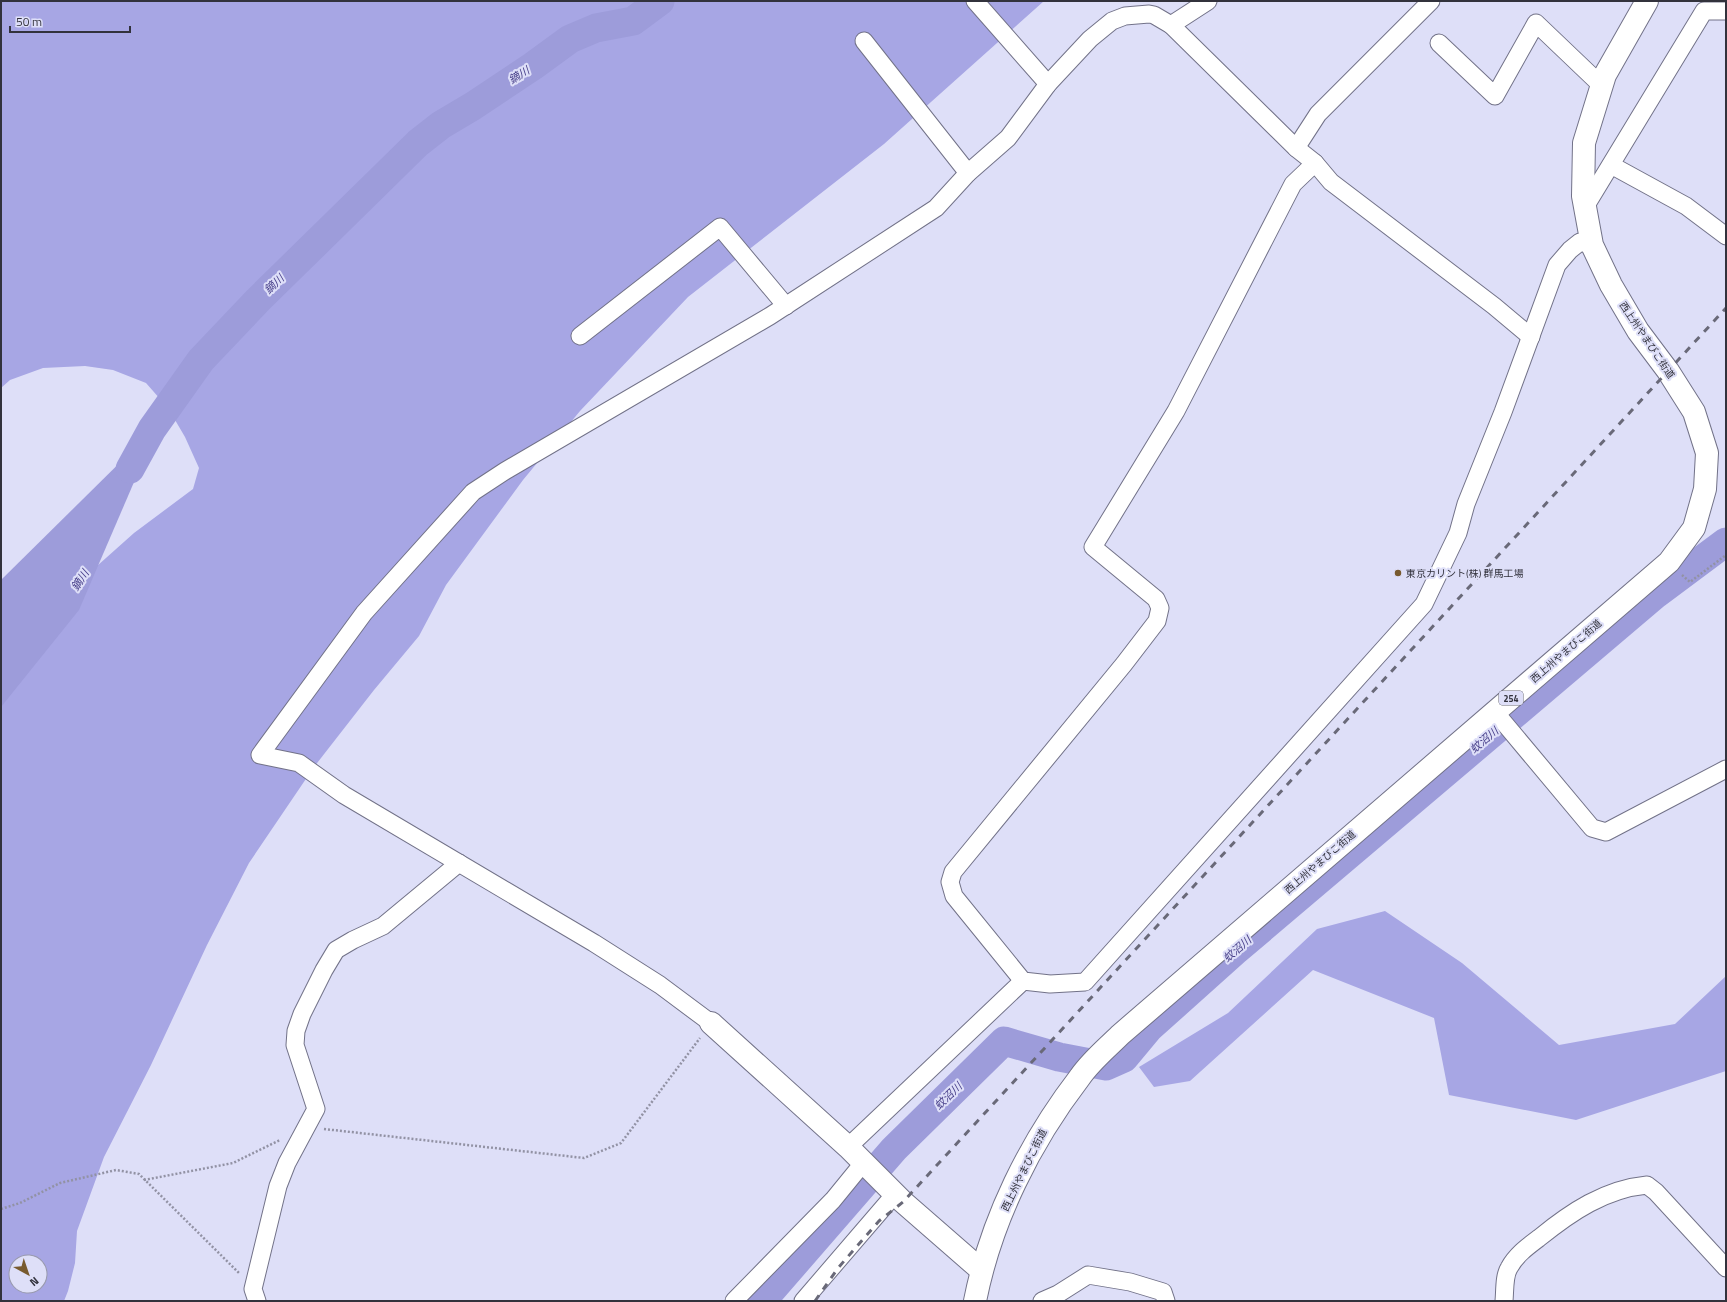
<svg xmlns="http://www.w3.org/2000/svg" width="1727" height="1302" font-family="'Titillium Web','Noto Sans JP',sans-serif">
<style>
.forest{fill:#a7a6e4;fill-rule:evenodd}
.water{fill:#9d9cda}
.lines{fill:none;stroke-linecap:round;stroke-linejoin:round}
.river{stroke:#9d9cda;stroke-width:29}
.street-casing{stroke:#727288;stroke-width:19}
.secondary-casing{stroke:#727288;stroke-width:24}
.highway-casing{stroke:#727288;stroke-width:24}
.path{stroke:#9292a4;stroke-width:2.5;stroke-dasharray:2 2;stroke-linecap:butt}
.street{stroke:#fff;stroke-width:17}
.secondary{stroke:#fff;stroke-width:22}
.highway{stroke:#fff;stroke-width:22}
.rail{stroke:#696978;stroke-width:3;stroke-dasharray:7 7;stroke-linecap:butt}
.poi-dot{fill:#785a2f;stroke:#dedff8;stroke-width:1.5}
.labels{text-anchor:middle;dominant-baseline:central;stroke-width:4;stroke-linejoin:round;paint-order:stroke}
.shield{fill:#dedff8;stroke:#666674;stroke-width:1}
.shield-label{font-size:9px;font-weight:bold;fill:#32323c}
.street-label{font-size:10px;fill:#32323c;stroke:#dedff8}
.poi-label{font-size:10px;fill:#32323c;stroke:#dedff8;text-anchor:start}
.water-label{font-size:11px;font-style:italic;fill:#48408a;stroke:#dedff8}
</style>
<rect width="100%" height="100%" fill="#dedff8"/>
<g class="forest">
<path d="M1,1H1044L884,144L688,297L580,411L523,480L446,585L419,636L374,690L314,767L249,863L207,945L151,1065L104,1157L77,1231L75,1263L68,1291L64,1301H1V663L97,566L134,533L193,489L199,468L185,437L168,408L146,383L113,370L85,366L43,368L10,380L1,388ZM16,1262H40V1286H16Z"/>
<polygon points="1385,911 1462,963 1559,1045 1675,1024 1726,976 1726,1071 1576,1120 1449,1095 1434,1018 1313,970 1190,1081 1154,1087 1139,1067 1228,1013 1317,929"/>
</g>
<polygon class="water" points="159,424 79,610 1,707 1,580"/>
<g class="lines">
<g class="river">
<polyline points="130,469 152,429 201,360 258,300 418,143 441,125 473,106 533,66 570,39 596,28 633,21 660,1"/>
<polyline points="762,1301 894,1149 1004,1041 1059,1057 1106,1066 1124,1058 1149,1028 1235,951 1656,594 1726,542"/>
</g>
<defs>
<g id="street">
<polyline points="975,1 1048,84"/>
<polyline points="1171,25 1208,1"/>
<polyline points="864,41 968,173"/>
<polyline points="1439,43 1495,96 1536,23 1602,86"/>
<polyline points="1296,148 1318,114 1431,1"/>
<polyline points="1315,163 1293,184 1176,411 1093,547 1156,599 1160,608 1157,621 1124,664 953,872 950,882 954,896 1023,981 1050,984 1085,982 1424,604 1458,533 1466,504 1503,412 1557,265 1570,250 1580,242 1592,245"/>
<polyline points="1611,165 1686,206 1726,236"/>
<polyline points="1585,207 1704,11 1726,11"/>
<polyline points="580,336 720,227 786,306"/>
<polyline points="1495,712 1592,828 1606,832 1726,769"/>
<polyline points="711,1023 660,985 594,943 344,795 299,763 260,755 364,613 473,492 505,471 770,316 936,208 968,173 1008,138 1048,84 1090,39 1112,21 1125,16 1149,14 1154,15 1171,25 1296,148 1315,163 1331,182 1494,306 1531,337"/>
<polyline points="848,1147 1023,981"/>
<polyline points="257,1301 253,1289 278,1186 287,1163 316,1109 295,1045 296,1031 302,1014 324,970 336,950 353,940 383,926 459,863"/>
<polyline points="734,1301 833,1200 864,1162"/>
<polyline points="803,1301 895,1194"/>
<polyline points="1042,1301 1058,1294 1088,1275 1130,1282 1163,1292 1166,1301"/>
<path d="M1504,1301C1505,1291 1504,1276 1509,1268C1516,1255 1527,1247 1539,1238C1571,1212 1605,1189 1647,1185L1656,1192L1726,1268"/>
</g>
<polyline id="secondary" points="711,1023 848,1147 903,1202 981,1270"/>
<path id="highway" d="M975,1301C991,1220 1030,1142 1080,1077C1091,1061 1107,1048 1120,1035L1669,562L1694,528L1705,489L1707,453L1694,412L1668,371L1638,331L1611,285L1592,245L1583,196L1584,143L1605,75L1647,1"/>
</defs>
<use href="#street" class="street-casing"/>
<use href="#secondary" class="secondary-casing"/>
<use href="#highway" class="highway-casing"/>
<g class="path">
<polyline points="1682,575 1690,582 1726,555"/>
<polyline points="324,1129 584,1158 621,1143 700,1038"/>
<polyline points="144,1180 233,1163 280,1140"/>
<polyline points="1,1209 20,1203 60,1183 116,1170 139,1174 240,1274"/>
</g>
<use href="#street" class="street"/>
<use href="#secondary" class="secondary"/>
<use href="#highway" class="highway"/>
<polyline class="rail" points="815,1301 838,1268 879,1221 903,1202 1726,308"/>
</g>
<circle class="poi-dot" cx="1398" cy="573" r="4"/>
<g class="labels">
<rect class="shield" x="1499" y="691" width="24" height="14" rx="3"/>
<g class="shield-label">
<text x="1511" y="698">254</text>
</g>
<g class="street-label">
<text transform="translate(1647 340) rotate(56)">西上州やまびこ街道</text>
<text transform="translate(1566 651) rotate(-41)">西上州やまびこ街道</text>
<text transform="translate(1320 862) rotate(-41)">西上州やまびこ街道</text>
<text transform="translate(1024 1170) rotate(-64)">西上州やまびこ街道</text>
</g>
<g class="poi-label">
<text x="1406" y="573">東京カリント(株) 群馬工場</text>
</g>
<g class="water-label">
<text transform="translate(519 75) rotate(-32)">鏑川</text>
<text transform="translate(274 284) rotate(-44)">鏑川</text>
<text transform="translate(80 580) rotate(-57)">鏑川</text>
<text transform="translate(1484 740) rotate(-40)">蚊沼川</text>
<text transform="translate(1237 949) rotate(-41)">蚊沼川</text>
<text transform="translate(948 1096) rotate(-44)">蚊沼川</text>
</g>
</g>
<rect width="1727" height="1302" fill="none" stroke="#32323c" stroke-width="4"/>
<g transform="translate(28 1274) rotate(140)"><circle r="19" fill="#dedff8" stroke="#999aad"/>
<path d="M0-3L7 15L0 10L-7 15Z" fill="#785a2f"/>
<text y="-6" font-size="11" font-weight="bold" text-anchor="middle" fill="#32323c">N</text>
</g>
<path d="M10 26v6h120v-6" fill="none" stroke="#32323c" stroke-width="2"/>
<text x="16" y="26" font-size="12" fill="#32323c" stroke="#dedff8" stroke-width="3" paint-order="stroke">50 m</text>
</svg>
